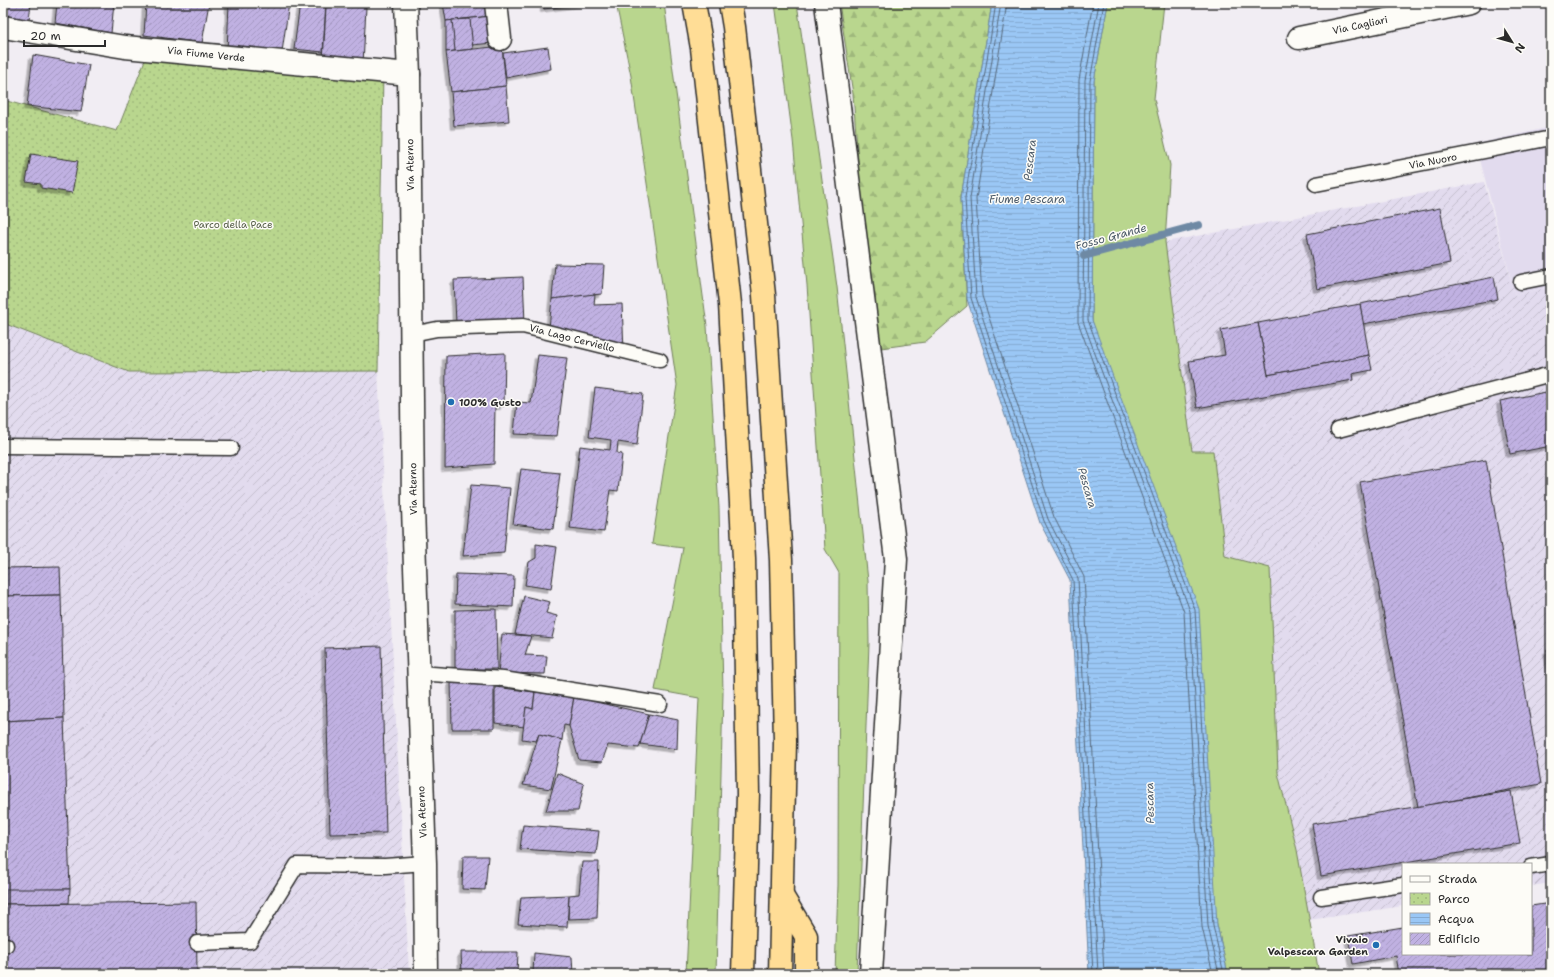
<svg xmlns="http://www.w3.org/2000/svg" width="1554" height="977" font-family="'Shantell Sans',sans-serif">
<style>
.built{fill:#e2dbee}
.industrial{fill:url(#industrial-furrows)}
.grass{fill:#b9d68e;stroke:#72805c}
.forest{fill:url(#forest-firs);stroke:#72805c}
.park{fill:url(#park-dots);stroke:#72805c}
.water{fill:url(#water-rules);stroke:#6e89a4}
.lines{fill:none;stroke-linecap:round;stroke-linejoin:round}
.shore{stroke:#57697c;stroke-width:1}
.stream{stroke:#6e89a4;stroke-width:8}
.building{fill:url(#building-hatch);stroke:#2b2b2b;filter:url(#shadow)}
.service-casing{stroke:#2b2b2b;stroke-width:17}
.minor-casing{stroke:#2b2b2b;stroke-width:25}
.tertiary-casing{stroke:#2b2b2b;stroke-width:25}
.trunk-casing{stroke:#2b2b2b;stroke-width:25}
.service{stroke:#fdfcf7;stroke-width:14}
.minor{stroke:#fdfcf7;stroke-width:22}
.tertiary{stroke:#fdfcf7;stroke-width:22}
.trunk{stroke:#ffdd96;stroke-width:22}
.poi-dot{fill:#1f6fb2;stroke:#fdfcf7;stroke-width:1.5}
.labels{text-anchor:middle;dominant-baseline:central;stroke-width:3;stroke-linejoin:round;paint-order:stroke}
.street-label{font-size:10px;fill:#2b2b2b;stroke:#fdfcf7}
.park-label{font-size:10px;fill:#565e49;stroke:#fdfcf7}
.poi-label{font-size:10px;font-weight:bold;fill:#2b2b2b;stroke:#fdfcf7;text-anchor:start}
.water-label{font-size:11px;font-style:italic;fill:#4c5a68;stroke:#fdfcf7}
</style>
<defs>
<pattern id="industrial-furrows" width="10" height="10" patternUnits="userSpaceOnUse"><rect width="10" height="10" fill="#e2dbee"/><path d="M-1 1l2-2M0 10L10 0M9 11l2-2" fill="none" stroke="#c2bccc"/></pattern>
<pattern id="forest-firs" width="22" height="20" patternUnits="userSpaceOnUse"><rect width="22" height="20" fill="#b9d68e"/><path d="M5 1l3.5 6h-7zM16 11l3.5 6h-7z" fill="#9fb87b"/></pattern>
<pattern id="park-dots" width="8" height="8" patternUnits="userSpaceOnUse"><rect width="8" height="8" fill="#b9d68e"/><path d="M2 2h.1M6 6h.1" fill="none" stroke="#9fb87b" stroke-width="1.8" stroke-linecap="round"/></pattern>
<pattern id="water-rules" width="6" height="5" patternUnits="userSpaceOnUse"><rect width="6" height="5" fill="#9ac7f5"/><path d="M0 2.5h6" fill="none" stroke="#85abd2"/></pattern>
<pattern id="building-hatch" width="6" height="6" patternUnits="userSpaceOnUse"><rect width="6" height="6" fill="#c0b1e2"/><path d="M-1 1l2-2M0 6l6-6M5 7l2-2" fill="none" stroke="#a598c2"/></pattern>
<filter id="shadow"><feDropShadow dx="-3.5" dy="3.5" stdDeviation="0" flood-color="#0004"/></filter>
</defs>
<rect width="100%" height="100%" fill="#f1edf3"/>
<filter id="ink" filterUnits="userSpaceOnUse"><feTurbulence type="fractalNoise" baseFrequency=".025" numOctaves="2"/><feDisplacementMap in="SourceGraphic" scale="8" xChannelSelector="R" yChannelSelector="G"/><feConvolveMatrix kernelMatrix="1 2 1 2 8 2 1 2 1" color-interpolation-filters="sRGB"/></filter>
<g filter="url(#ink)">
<polygon class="built" points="1551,127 1551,287 1515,295 1476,144"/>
<g class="industrial">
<polygon points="1484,182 1515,295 1551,287 1551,883 1531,886 1531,864 1403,864 1403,906 1309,920 1297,850 1278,773 1270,568 1225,556 1213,451 1192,451 1165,242"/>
<polygon points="3,323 129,372 378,371 409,974 3,974"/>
</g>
<g class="grass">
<polygon points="616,3 664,3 707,326 719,508 723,693 716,974 686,974 699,698 655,690 683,548 652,544 677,385 631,76"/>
<polygon points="775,3 797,3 837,287 868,581 869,643 857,974 835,974 838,885 839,573 825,549 807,285 793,140"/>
<polygon points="1108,3 1164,3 1154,99 1170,165 1165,242 1192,451 1213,451 1225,556 1270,568 1278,773 1297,850 1319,974 1228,974 1217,925 1092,320 1094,81"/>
</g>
<polygon class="forest" points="839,3 992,3 961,198 967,306 925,342 881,348 859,174 853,94"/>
<polygon class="park" points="147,55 383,73 378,371 129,372 3,323 3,100 117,131"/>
<polygon class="water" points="992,3 1108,3 1094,81 1092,320 1199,609 1217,925 1228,974 1089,974 1070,580 1040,523 967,299 961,198"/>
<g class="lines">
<g class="shore">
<polyline points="996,3 965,198 971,298 1044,521 1073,580 1093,974"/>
<polyline points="1001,3 970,198 976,297 1048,519 1078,578 1098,974"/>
<polyline points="1007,3 976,199 982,296 1054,517 1084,577 1104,974"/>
<polyline points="1093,3 1079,80 1078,322 1184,612 1202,927 1213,974"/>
<polyline points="1099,3 1085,80 1083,321 1190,611 1208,926 1219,974"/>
<polyline points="1104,3 1090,81 1088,320 1195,610 1213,926 1224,974"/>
</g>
<polyline class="stream" points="1084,256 1199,225"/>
</g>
<g class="building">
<polygon points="3,3 31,3 29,20 3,15"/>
<polygon points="57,3 114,3 111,33 55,23"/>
<polygon points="146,3 209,3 202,43 144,35"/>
<polygon points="229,3 289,3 282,52 227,51"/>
<polygon points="300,3 326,3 323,52 294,49"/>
<polygon points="443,3 489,3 491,16 446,21"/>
<polygon points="544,3 588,3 544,9"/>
<polygon points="326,6 366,7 363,64 323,61"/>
<polygon points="491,16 493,43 472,45 473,49 446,52 446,21"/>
<polygon points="470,19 473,49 455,51 452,20"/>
<polygon points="502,46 506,86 451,92 446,52"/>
<polygon points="548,47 551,69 506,78 503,53"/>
<polygon points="33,55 89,65 81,112 27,106"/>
<polygon points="3,60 7,60 4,87 3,87"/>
<polygon points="506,86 509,121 454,126 451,92"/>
<polygon points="31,154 78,161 72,193 41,188 41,184 26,182"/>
<polygon points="1440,208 1450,263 1317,289 1307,234"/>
<polygon points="555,264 604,265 602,294 552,299"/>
<polygon points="523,277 525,323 456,323 454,280"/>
<polygon points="1494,277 1498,299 1363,324 1360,304"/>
<polygon points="595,294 594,305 622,304 624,351 549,328 552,299"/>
<polygon points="1360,304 1369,355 1268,375 1258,323"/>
<polygon points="1258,323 1268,375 1369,355 1372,370 1352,374 1353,380 1197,408 1189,361 1225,355 1221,330"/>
<polygon points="505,353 504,406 495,406 494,464 445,468 446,356"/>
<polygon points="538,355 567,358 557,436 514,434 517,402 531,403"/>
<polygon points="595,388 643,394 637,445 618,442 617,453 622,454 618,491 610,490 604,532 570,528 580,446 610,450 611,440 589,437"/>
<polygon points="1551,391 1551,446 1510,454 1500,401"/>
<polygon points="1486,460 1541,784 1418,807 1360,482"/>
<polygon points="521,469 560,473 553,529 513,524"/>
<polygon points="471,485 510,488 504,553 463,556"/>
<polygon points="536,544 557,547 551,589 525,585 529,562 536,558"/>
<polygon points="60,567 61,595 3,596 3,568"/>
<polygon points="456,574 514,576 513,607 455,604"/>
<polygon points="61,595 64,718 3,721 3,596"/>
<polygon points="524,596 550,602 546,613 557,616 552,638 515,634"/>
<polygon points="496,609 497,669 455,669 455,610"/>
<polygon points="502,634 531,636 525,655 547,656 545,674 498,673"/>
<polygon points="381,646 386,833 330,834 325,648"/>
<polygon points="1547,650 1551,650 1551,672"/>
<polygon points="451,681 494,681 494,729 452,729"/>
<polygon points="495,687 535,692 533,709 526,707 524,727 495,723"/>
<polygon points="535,692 574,697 569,726 564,725 562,740 539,734 536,741 522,739 526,707 533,709"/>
<polygon points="574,697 649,714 639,748 608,745 602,762 579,760 569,726"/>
<polygon points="649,714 678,720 677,749 640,744"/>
<polygon points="64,718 70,889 3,890 3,721"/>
<polygon points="539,734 562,740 551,789 523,785"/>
<polygon points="557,773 584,784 578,811 546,811"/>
<polygon points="1511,791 1520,843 1321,876 1312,824"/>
<polygon points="523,825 599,831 596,854 520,849"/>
<polygon points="463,856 488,856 485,890 462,889"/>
<polygon points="582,862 599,862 597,918 568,919 569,895 579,894"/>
<polygon points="6,889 70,889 69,903 6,904"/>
<polygon points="569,895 567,927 518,924 521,897"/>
<polygon points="196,902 197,974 6,974 6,904"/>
<polygon points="1551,903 1551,974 1399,974 1396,956 1353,964 1348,936 1403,927 1403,954 1531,954 1531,906"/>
<polygon points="461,952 518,952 517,974 462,974"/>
<polygon points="534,953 572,957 573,974 533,974"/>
</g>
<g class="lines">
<defs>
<g id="service">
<polyline points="1316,184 1551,138"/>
<polyline points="1521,282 1551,276"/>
<polyline points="412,334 437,329 523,326 660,360"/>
<polyline points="1338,430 1551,374"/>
<polyline points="3,446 231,448"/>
<polyline points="418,673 503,679 660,704"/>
<polyline points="1531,867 1551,864"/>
<polyline points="1321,897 1403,885"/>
<polyline points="197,943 250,941 297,865 385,866 425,863"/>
<polyline points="3,945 6,945"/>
</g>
<g id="minor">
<polyline points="496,3 500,39"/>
<polyline points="826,3 896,559 871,974"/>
<polyline points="3,27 125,47 409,74"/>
<polyline points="1299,38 1469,3"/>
</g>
<polyline id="tertiary" points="406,3 409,74 413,508 425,863 426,974"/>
<g id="trunk">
<polyline points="694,3 702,48 730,304 744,558 748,794 743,974"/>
<polyline points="730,3 734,27 764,295 781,560 785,742 780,974"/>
<polyline points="782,896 806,936 806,974"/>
</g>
</defs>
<use href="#service" class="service-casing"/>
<use href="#minor" class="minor-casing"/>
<use href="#tertiary" class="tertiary-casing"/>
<use href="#trunk" class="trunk-casing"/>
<use href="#service" class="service"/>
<use href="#minor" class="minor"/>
<use href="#tertiary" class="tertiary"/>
<use href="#trunk" class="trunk"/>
</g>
</g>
<g class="poi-dot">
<circle cx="451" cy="402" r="4"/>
<circle cx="1376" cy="945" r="4"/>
</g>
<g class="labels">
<g class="street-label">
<text transform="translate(1360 25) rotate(-12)">Via Cagliari</text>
<text transform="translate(206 54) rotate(6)">Via Fiume Verde</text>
<text transform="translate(1433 161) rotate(-11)">Via Nuoro</text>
<text transform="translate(410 165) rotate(-91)">Via Aterno</text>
<text transform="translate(572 338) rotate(14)">Via Lago Cerviello</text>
<text transform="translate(413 489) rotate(-91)">Via Aterno</text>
<text transform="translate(422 812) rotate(-93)">Via Aterno</text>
</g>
<g class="park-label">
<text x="233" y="224">Parco della Pace</text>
</g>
<g class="poi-label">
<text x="459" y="402">100% Gusto</text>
<text x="1368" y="939" text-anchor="end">Vivaio<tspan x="1368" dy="12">Valpescara Garden</tspan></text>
</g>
<g class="water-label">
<text transform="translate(1030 160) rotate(-83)">Pescara</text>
<text x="1027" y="199">Fiume Pescara</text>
<text transform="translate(1111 237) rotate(-15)">Fosso Grande</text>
<text transform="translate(1087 488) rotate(74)">Pescara</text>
<text transform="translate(1150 803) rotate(-91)">Pescara</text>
</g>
</g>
<rect width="1554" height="977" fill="none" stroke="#fdfcf7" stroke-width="16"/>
<rect x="8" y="8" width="1538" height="961" fill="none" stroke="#2b2b2b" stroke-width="1.5" filter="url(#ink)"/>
<rect x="1402" y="863" width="130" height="92" fill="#fdfcf7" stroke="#a9a8a5"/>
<rect x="1410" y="876" width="20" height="6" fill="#fdfcf7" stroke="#a9a8a5"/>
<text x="1438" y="883" font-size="12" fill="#2b2b2b">Strada</text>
<rect x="1410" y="893" width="20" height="12" fill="url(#park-dots)" stroke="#a9a8a5"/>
<text x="1438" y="903" font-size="12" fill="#2b2b2b">Parco</text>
<rect x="1410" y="913" width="20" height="12" fill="url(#water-rules)" stroke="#a9a8a5"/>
<text x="1438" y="923" font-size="12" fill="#2b2b2b">Acqua</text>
<rect x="1410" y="933" width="20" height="12" fill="url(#building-hatch)" stroke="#a9a8a5"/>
<text x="1438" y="943" font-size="12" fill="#2b2b2b">Edificio</text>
<g transform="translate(1512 42) rotate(127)" stroke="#fdfcf7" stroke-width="3" paint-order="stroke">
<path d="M0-3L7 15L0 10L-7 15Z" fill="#2b2b2b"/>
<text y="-6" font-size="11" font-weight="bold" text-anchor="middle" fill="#2b2b2b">N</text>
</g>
<path d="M24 40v6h81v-6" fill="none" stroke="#2b2b2b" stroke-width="2"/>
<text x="30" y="40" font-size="12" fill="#2b2b2b" stroke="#fdfcf7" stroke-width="3" paint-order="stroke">20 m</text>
</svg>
